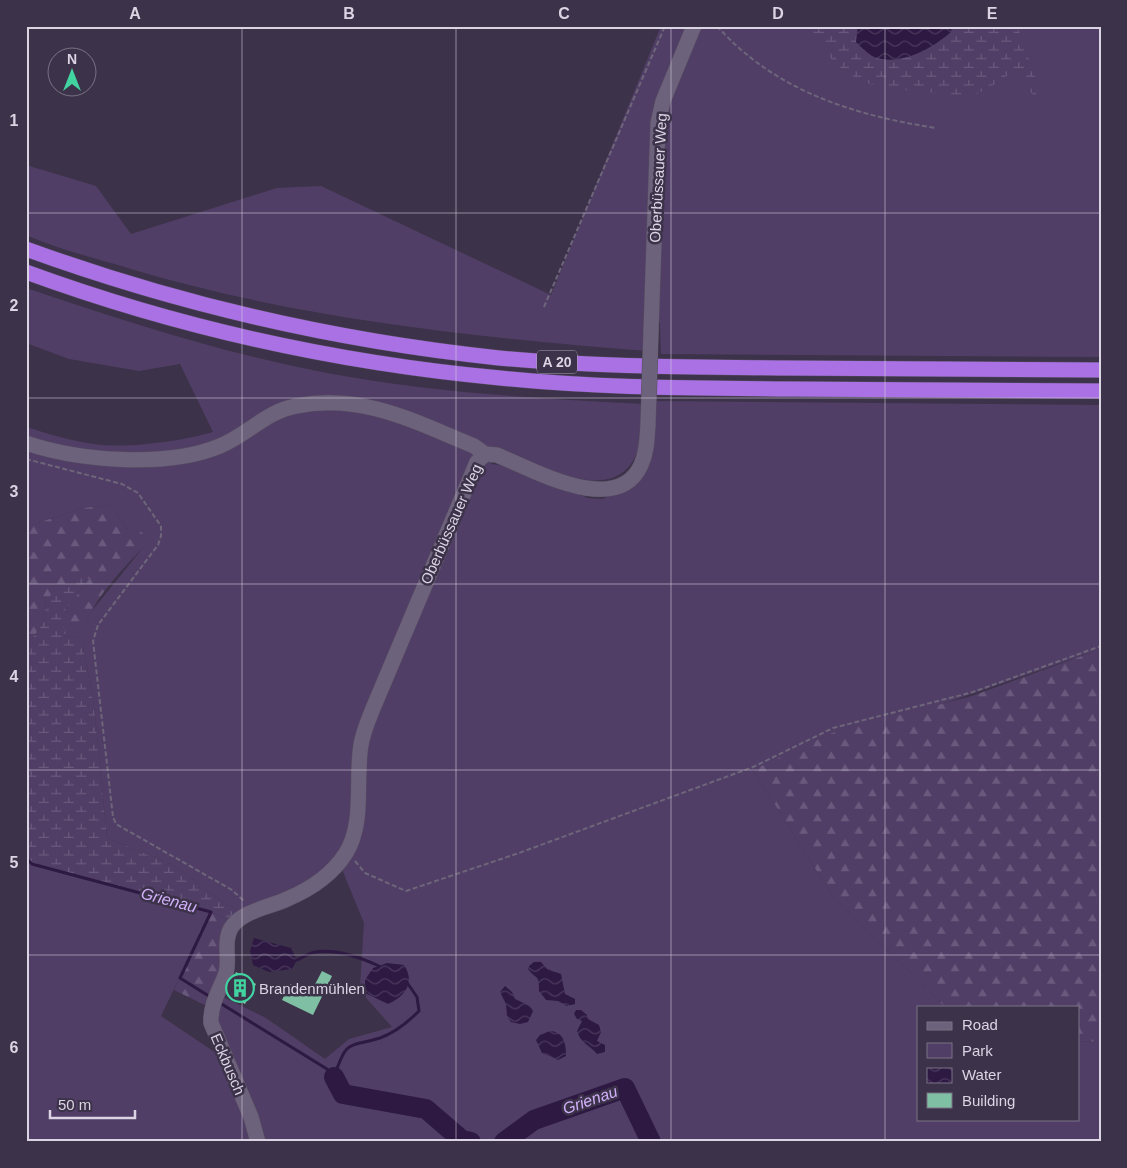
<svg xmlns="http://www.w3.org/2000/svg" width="1127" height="1168" font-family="Helvetica,sans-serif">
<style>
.green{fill:#513e66}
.forest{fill:url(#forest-firs)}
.wetland{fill:url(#wetland-marsh)}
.water{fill:url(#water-waves)}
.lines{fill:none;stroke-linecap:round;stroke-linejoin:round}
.stream{stroke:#2d1942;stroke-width:3}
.river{stroke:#2d1942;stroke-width:20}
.building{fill:#7fc0a4}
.minor-casing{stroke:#564e61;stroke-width:16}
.highway-casing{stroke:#564e61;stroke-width:16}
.path{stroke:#6d6579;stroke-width:2;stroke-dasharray:5 2.5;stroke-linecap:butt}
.minor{stroke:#6d627b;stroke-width:15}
.highway{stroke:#a971e4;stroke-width:15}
.minor-bridge-casing{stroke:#564e61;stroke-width:16;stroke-linecap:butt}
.minor-bridge{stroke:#6d627b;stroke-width:15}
.grid{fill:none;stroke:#dad4e3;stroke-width:1;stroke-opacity:0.55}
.labels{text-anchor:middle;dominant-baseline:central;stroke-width:5;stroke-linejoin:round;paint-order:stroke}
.shield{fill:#3c3249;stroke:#aba3b5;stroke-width:1}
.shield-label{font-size:14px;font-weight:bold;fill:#dad4e3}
.street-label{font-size:15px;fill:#dad4e3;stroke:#3c3249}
.poi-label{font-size:15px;fill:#dad4e3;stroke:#3c3249;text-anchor:start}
.water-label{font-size:16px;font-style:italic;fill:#d1b0fa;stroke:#3c3249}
.neatline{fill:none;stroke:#dad4e3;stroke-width:2}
.grid-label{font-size:16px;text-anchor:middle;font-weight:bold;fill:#dad4e3}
</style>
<defs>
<pattern id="forest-firs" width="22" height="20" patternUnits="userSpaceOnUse" patternTransform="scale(1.25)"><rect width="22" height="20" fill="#513e66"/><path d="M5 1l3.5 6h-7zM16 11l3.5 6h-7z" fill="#69597c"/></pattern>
<pattern id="wetland-marsh" width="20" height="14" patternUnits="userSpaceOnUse" patternTransform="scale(1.25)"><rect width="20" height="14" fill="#513e66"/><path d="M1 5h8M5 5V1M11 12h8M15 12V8" fill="none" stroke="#69597c"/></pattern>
<pattern id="water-waves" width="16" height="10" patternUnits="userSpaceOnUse" patternTransform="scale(1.25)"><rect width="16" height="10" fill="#2d1942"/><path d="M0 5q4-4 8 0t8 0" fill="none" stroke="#4b3a5d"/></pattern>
</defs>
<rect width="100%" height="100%" fill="#3c3249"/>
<g class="green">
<path d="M661,26H690L658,105L647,351C473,337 298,319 131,269C96,258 59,250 26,235V165L96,186L131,234L277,188L321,186L551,295Z"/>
<polygon points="699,26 858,26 856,42 951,32 952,26 1101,26 1101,357 661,354 660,323 658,320 664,117"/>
<path d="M26,288C125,321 225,354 327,373C432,393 537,398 643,404C642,419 643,436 638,450C616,511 540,464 501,448L491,464L507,466L588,498L602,499L627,489L655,401L1101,405V649L753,770L832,895L945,1007H918V1119H1078V1041L1101,1042V1142H26V858L32,864L211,912L161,1016L216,1053L215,1034L217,994L266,1018L325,1059L349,1039L392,1027L367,999L360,987L364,923L341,867L246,915L223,902L173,865L107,838L94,706L83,647L84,629L91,612L149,540L129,532L110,505L82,508L26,527V427C49,434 71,441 94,444C125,449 183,441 213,432L180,364L139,371L69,359L26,343Z"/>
</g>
<g class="forest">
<path d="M110,505L129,532L139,530L150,540C128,564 84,605 84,638L64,636V612L89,579L46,599C45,620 43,629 26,644V527L82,508Z"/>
<polygon points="1101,649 1101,1042 1078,1041 1078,1007 945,1007 832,895 753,770 832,733 972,696"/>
<polygon points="209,911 235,923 211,1008 174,990"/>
</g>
<g class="wetland">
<path d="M807,26H858L856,42L922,51L941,41L951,32L952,26H1017L1041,93L1034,97L1017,70C999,79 986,94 966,96C954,98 940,93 928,92C864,88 843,82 807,26Z"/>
<path d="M79,572L89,579L64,612V636L84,638L83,647L94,706L107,838L173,865L223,902L246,915L235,923L211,912L32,864L26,858V644C43,629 45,620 46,599Z"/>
</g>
<g class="water">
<path d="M858,26H952L951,32C933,48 899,67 874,57C868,54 861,47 856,42Z"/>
<polygon points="254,938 291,948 297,960 292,969 269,972 253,965 250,951"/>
<path d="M534,962H541L547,969L561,974L565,994L575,999V1004L567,1006L558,1001L546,1000L539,991C539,973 537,981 528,969L529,966Z"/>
<path d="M387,963L404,965C416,983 404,997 388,1004L365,993V980L373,968Z"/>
<polygon points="505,986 512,992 515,999 530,1006 533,1011 528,1022 520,1024 511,1022 507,1016 506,1004 500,992"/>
<path d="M576,1010H581L587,1015L588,1019L599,1025L601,1032L597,1041L605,1045V1052L597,1054C590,1045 581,1044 577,1031L582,1021L577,1019L574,1014Z"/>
<path d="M550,1031C564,1032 566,1044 566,1056L558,1060L542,1053L536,1040L540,1035Z"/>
</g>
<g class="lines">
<g class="stream">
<polyline points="26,858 32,864 211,912 180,978 212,998"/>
<path d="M297,960C302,958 309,953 315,952C337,949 359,957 379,966"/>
<polyline points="220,1003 327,1069 334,1077"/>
<path d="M334,1077C347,1039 347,1048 380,1038C394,1033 409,1021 419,1011L417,997L408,984"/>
</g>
<g class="river">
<polyline points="334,1077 343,1094 426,1109 462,1140 471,1142"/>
<polyline points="504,1142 534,1120 625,1088 651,1142"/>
</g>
</g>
<g class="building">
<polygon points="322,971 332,976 313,1015 282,1000 290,984 310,994"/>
<polygon points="236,972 256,984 245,1004 227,994"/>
</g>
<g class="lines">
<defs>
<g id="minor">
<polyline points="651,331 658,123 663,101 694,26"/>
<path d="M26,443C79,461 167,468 220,446C247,435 267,411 296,406C363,393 415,422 474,446L485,454L497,455C534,470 617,518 641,465C647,452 647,438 648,424"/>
<path d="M258,1142L251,1117L211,1023C210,1004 220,990 226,973C230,958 223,942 231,928C241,911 271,907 287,899C311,889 332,875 346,853C365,822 355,780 361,745C363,732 369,718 374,706L477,462L485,454"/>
</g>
<g id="highway">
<path d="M26,249C180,305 337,341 499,358C594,367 689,367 784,368C889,369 995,369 1101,370"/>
<path d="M26,272C179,328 338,363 500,378C596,388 692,388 789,389C893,390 997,391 1101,391"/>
</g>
</defs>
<use href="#minor" class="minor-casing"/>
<use href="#highway" class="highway-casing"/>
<g class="path">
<path d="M717,26C775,91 853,115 936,128"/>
<polyline points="544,307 665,26"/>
<polyline points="26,459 122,484 138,493 161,526 161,536 158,545 98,625 93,641 113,817 116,824 232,890 245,902"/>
<polyline points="355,861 365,873 406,891 519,853 753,767 833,728 973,692 1101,646"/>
</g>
<use href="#minor" class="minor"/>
<use href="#highway" class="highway"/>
<defs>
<polyline id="minor-bridge" points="648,424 651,331"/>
</defs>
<use href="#minor-bridge" class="minor-bridge-casing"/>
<use href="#minor-bridge" class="minor-bridge"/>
</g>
<path class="grid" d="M242,26V1142M456,26V1142M671,26V1142M885,26V1142M26,213H1101M26,398H1101M26,584H1101M26,770H1101M26,955H1101"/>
<defs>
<symbol id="building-ring" viewBox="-11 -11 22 22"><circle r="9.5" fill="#3c3249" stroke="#41d4a1" stroke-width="1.5"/><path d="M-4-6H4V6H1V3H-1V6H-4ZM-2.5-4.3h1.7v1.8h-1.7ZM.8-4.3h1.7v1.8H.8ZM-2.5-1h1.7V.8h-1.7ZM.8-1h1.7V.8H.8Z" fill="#41d4a1"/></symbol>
</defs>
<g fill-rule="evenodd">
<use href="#building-ring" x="224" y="972" width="32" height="32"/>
</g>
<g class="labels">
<rect class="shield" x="537" y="350.5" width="40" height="23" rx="4"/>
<g class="shield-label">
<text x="557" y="362">A 20</text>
</g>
<g class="street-label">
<text transform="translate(658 178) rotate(-87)">Oberbüssauer Weg</text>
<text transform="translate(451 524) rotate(-66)">Oberbüssauer Weg</text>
<text transform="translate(228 1064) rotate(67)">Eckbusch</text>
</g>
<g class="poi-label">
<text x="259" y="988">Brandenmühlen</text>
</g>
<g class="water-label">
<text transform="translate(169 900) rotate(15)">Grienau</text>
<text transform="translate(590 1100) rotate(-19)">Grienau</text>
</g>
</g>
<rect width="1127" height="1168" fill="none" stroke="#3c3249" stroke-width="55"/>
<rect x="917" y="1006" width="162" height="115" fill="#3c3249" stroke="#7b7387"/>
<rect x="927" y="1022" width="25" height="8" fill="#6d627b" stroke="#7b7387"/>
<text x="962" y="1030" font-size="15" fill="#dad4e3">Road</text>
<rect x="927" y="1043" width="25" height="15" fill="#513e66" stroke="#7b7387"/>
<text x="962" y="1056" font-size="15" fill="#dad4e3">Park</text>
<rect x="927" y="1068" width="25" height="15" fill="url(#water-waves)" stroke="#7b7387"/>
<text x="962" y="1080" font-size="15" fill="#dad4e3">Water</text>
<rect x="927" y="1093" width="25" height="15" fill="#7fc0a4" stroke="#7b7387"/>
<text x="962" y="1106" font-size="15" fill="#dad4e3">Building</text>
<g transform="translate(72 72)"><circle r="24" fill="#3c3249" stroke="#7b7387"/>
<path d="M0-4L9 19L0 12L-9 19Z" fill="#41d4a1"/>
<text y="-8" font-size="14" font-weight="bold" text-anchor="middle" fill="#dad4e3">N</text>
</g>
<path d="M50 1110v8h85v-8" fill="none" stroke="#dad4e3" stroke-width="2.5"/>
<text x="58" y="1110" font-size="15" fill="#dad4e3" stroke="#3c3249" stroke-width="4" paint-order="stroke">50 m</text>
<rect x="28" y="28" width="1072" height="1112" class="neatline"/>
<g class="grid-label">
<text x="135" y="19">A</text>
<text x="349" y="19">B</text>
<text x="564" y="19">C</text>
<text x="778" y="19">D</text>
<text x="992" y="19">E</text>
<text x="14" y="126">1</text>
<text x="14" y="311">2</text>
<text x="14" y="497">3</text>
<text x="14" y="682">4</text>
<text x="14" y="868">5</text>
<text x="14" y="1053">6</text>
</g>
</svg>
